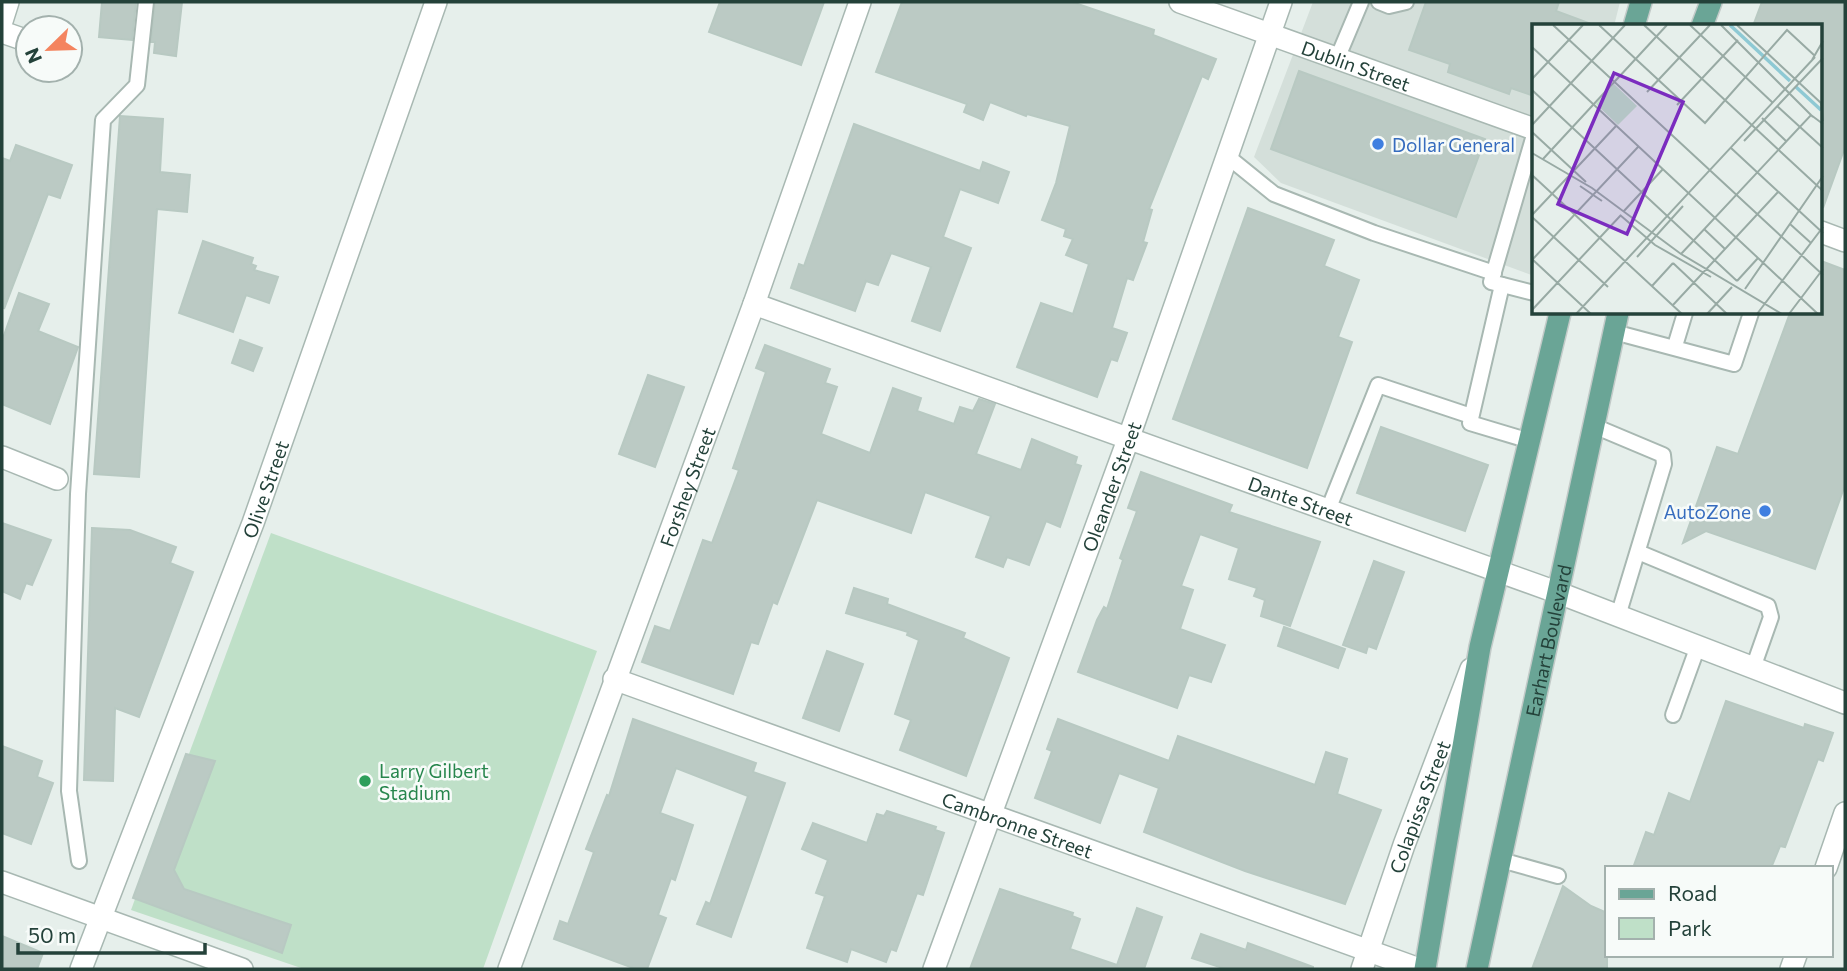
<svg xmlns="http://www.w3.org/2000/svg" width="1847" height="971" font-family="Commissioner,sans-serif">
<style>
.built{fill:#d4dfda}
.green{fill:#bfe0c8}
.building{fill:#bbcac4;stroke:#b8c9c2;stroke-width:2}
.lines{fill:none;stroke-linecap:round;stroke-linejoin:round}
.lane-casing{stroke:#a8b8b2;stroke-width:18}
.street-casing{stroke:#a8b8b2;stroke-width:24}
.primary-casing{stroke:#c2cac8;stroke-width:24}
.lane{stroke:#fff;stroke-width:14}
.street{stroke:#fff;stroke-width:21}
.primary{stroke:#6aa596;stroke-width:21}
.shop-dot{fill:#3f7fe0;stroke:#f7fbf9;stroke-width:2.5}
.leisure-dot{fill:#2e9e5b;stroke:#f7fbf9;stroke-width:2.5}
.labels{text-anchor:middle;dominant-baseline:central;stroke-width:5;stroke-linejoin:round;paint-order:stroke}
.street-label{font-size:19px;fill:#24423a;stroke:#f7fbf9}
.shop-label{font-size:19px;fill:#366cbe;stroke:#f7fbf9;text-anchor:start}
.leisure-label{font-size:19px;fill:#27864d;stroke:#f7fbf9;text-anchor:start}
.inset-river{fill:none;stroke:#8ec9d4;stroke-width:3.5}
.inset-road{fill:none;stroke:#98aaa4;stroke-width:2}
.view{fill:#7b2cbf;fill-opacity:0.15;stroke:#7b2cbf;stroke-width:3.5}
.inset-edge{fill:none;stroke:#24423a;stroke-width:3.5}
</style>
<rect width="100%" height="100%" fill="#e6efeb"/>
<polygon class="built" points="1313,2 1620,2 1614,26 1534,26 1534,276 1281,183 1254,157"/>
<polygon class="green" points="271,533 597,651 483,969 304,969 131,910"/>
<g class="building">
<polygon points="102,2 136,2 132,40 99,37"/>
<polygon points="155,2 182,2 176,56 154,53 155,42 151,42"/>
<polygon points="720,2 824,2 801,65 709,32"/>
<polygon points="902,2 1072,2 1154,30 1153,35 1216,59 1208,79 1202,76 1149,209 1152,210 1143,242 1147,243 1133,280 1127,278 1112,328 1127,333 1117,361 1111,359 1097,397 1017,367 1041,303 1073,314 1089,264 1066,255 1073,239 1064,236 1066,229 1042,220 1056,183 1070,126 1027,114 1026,116 990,102 983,120 964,112 967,104 876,72"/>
<polygon points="1426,2 1559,2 1556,11 1591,24 1534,26 1534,96 1511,88 1509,94 1448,72 1450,64 1409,50"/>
<polygon points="1762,2 1845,2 1845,147 1823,208 1821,26 1753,26"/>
<polygon points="1299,71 1485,139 1456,217 1271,149"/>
<polygon points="120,116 163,119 160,172 190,175 187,212 157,209 139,477 94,474"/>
<polygon points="854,124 980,171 983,162 1009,172 998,203 960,189 943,237 971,248 940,331 912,321 931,267 891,253 878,285 866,281 855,311 791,288 799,264 804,266"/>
<polygon points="16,145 72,165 60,198 48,194 4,309 2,158 10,161"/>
<polygon points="1248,208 1334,240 1324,266 1359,280 1338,337 1352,342 1307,468 1173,419"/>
<polygon points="203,241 253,258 251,264 256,266 254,270 278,277 269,303 246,295 233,332 179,313"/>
<polygon points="1821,261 1845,270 1845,485 1815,569 1706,531 1683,543 1717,447 1738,454 1790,313 1821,313"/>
<polygon points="19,293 49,304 38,331 78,347 50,424 2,404 2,341"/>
<polygon points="240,340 262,348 253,371 232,363"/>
<polygon points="765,345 830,369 825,383 837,387 821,434 870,453 893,388 921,398 917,411 954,424 960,407 973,411 979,399 995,404 976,454 1021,470 1032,439 1077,457 1075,464 1081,466 1060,527 1046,521 1029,565 1007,557 1003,567 976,557 991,516 925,492 911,533 817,500 777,604 773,602 758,644 751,642 733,694 642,662 655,626 670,631 703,540 712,543 739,470 733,468 766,372 756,368"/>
<polygon points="648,375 684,387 655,467 619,454"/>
<polygon points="1381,427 1488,465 1465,531 1357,493"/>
<polygon points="1141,472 1232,505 1229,512 1320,542 1290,626 1261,616 1265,600 1254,596 1257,588 1229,579 1239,548 1200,534 1181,586 1193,590 1180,629 1225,645 1211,682 1189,675 1177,708 1078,672 1097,620 1104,607 1107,609 1123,560 1120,558 1137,511 1128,508"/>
<polygon points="2,523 51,540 32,585 26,583 20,599 2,591"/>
<polygon points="92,528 130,530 176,547 170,563 193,572 139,717 115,708 113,781 84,780"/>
<polygon points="1374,561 1404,572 1376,649 1368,646 1366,653 1343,645"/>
<polygon points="854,588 888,599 887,604 965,633 963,638 1009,658 966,776 900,750 911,720 895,714 919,640 907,635 908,632 846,613"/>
<polygon points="1284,627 1345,649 1338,668 1278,646"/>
<polygon points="827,651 863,664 839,731 803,718"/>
<polygon points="1726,701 1804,728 1805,724 1833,733 1823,761 1818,759 1785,847 1780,846 1771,868 1633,868 1646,832 1654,835 1669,793 1690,802"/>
<polygon points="633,719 756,763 753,772 785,783 731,937 697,924 706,902 710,904 748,796 676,768 660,813 693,825 675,880 671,878 658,915 666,918 647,969 636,969 554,939 560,921 568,924 594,852 586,849 607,795 609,796"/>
<polygon points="1058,719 1169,761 1178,736 1315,785 1326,752 1347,759 1337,794 1381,810 1345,904 1245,871 1144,832 1159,788 1119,773 1100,823 1035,798 1052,751 1047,749"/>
<polygon points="2,746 42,761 37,777 53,783 31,844 2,833"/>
<polygon points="186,754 215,761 174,870 184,889 291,925 282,953 133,898"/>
<polygon points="887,811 936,827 935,830 944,833 923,895 917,893 896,951 891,949 886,962 851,949 847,962 807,948 825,896 816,893 828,860 802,849 813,823 867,843 877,814 884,816"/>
<polygon points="1563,886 1591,906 1607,913 1607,969 1532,969"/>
<polygon points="1000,889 1073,913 1072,916 1080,919 1070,949 1117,965 1137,908 1162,917 1144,969 970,969"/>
<polygon points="1201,934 1246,950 1248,943 1313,967 1313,969 1226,969 1192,958"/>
<polygon points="2,936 43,953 37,969 2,969"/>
</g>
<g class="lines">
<defs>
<g id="lane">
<polyline points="1379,2 1389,6 1406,2"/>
<polyline points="1337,59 1361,2"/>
<polyline points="1534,135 1491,282 1534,293"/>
<polyline points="1227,156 1274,194 1374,233 1494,273"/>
<polyline points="1502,285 1470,423 1530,441"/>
<polyline points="1614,332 1734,364 1751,313"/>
<polyline points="1675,346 1685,313"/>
<polyline points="1594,426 1663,455 1664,464 1618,616"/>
<polyline points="1328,510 1378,385 1471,416"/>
<polyline points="1638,552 1768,606 1771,617 1753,668"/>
<polyline points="1673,715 1698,646"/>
<polyline points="1501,860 1558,876"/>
<polyline points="79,861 69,791 78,494 103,120 137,85 146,2"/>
</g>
<g id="street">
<path id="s1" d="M1180,2L1534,129"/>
<polyline points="2,21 8,2"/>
<polyline points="2,32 28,41"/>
<polyline points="1821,232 1845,241"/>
<path id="s2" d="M754,304L1559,593L1845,703"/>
<polyline points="2,457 57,479"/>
<path id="s3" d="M614,679L1419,969"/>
<polyline points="1826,868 1845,813"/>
<polyline points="2,882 242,969"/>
<path id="s4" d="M81,969L253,523L436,2"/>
<path id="s5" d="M509,969L754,304L860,2"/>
<path id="s6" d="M934,969L1129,437L1281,2"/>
<path id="s7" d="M1362,969L1404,845L1471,669"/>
<polyline points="1791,969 1796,955"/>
</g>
<g id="primary">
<polyline points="1634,26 1641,2"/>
<polyline points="1702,26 1711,2"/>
<polyline points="1425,969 1480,647 1560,313"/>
<path id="s8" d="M1477,969L1618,313"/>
</g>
</defs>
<use href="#lane" class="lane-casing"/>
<use href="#street" class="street-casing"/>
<use href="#primary" class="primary-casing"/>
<use href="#lane" class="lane"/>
<use href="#street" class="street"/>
<use href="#primary" class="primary"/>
</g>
<g class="shop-dot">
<circle cx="1378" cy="144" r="7"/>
<circle cx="1765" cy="511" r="7"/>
</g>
<circle class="leisure-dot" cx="365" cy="781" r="7"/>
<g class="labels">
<g class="street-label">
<text stroke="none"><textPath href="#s1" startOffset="187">Dublin Street</textPath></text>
<text stroke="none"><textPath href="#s5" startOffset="514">Forshey Street</textPath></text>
<text stroke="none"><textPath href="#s6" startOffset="514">Oleander Street</textPath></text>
<text stroke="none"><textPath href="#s4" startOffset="514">Olive Street</textPath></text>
<text stroke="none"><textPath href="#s2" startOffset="581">Dante Street</textPath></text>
<text stroke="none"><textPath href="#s8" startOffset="336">Earhart Boulevard</textPath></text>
<text stroke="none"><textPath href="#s7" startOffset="172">Colapissa Street</textPath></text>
<text stroke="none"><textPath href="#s3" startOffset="429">Cambronne Street</textPath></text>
</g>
<g class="shop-label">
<text x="1392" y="144">Dollar General</text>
<text x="1751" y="511" text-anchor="end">AutoZone</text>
</g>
<g class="leisure-label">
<text x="379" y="770">Larry Gilbert<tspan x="379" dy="22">Stadium</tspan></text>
</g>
</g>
<g transform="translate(1532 24)">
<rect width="290" height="290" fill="#e6efeb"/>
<path d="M82,60L105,82L86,101L64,80Z" fill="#bfe0c8"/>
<path class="inset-river" d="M198,1L258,57M264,63L289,86"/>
<path class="inset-road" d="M21,1L291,251M67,1L173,99L255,6L283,32M112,1L291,167M158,1L241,79M189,1L281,93M205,1L289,79L291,97M0,23L286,290M280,36L291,17M0,55L51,1M0,66L205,257M115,68L178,1M145,81L206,16M245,82L291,124M230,94L254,117M0,101L93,1M0,108L54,158M212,117L291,34M199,124L291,209M0,129L60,164L149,230L250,290M11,135L135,1M0,151L150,290M48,162L70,177M91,188L131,145M0,191L84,102M88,191L123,221L179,253M0,193L76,263M258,200L279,219M172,205L193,225M149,230L279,91L291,100M105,233L151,182M0,235L59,290M0,236L106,123M141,239L195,290M205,257L226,234M120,262L141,239M213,265L291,152M141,281L246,168M0,286L89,191M44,290L283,33M175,290L200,263M225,290L291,203M257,290L291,245"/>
<path class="view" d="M82,49L151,78L95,210L26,180Z"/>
<rect width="290" height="290" class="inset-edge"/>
</g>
<rect width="1847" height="971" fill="none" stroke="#24423a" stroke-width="7"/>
<rect x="1605" y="866" width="228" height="91" fill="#f7fbf9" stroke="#a3b1ad" stroke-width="2"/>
<rect x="1619" y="889" width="35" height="10" fill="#6aa596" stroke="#a3b1ad" stroke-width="2"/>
<text x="1668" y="901" font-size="21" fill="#24423a">Road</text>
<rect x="1619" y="918" width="35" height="21" fill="#bfe0c8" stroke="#a3b1ad" stroke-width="2"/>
<text x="1668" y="936" font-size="21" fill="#24423a">Park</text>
<g transform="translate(49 49) rotate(247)"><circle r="33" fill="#f7fbf9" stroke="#a3b1ad" stroke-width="2"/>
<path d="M0-5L12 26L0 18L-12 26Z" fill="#f4845f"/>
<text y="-10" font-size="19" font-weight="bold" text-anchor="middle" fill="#24423a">N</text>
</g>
<path d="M18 943v10h187v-10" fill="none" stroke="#24423a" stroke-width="3.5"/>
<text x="28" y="943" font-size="21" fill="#24423a" stroke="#f7fbf9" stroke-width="5" paint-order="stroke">50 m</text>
</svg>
